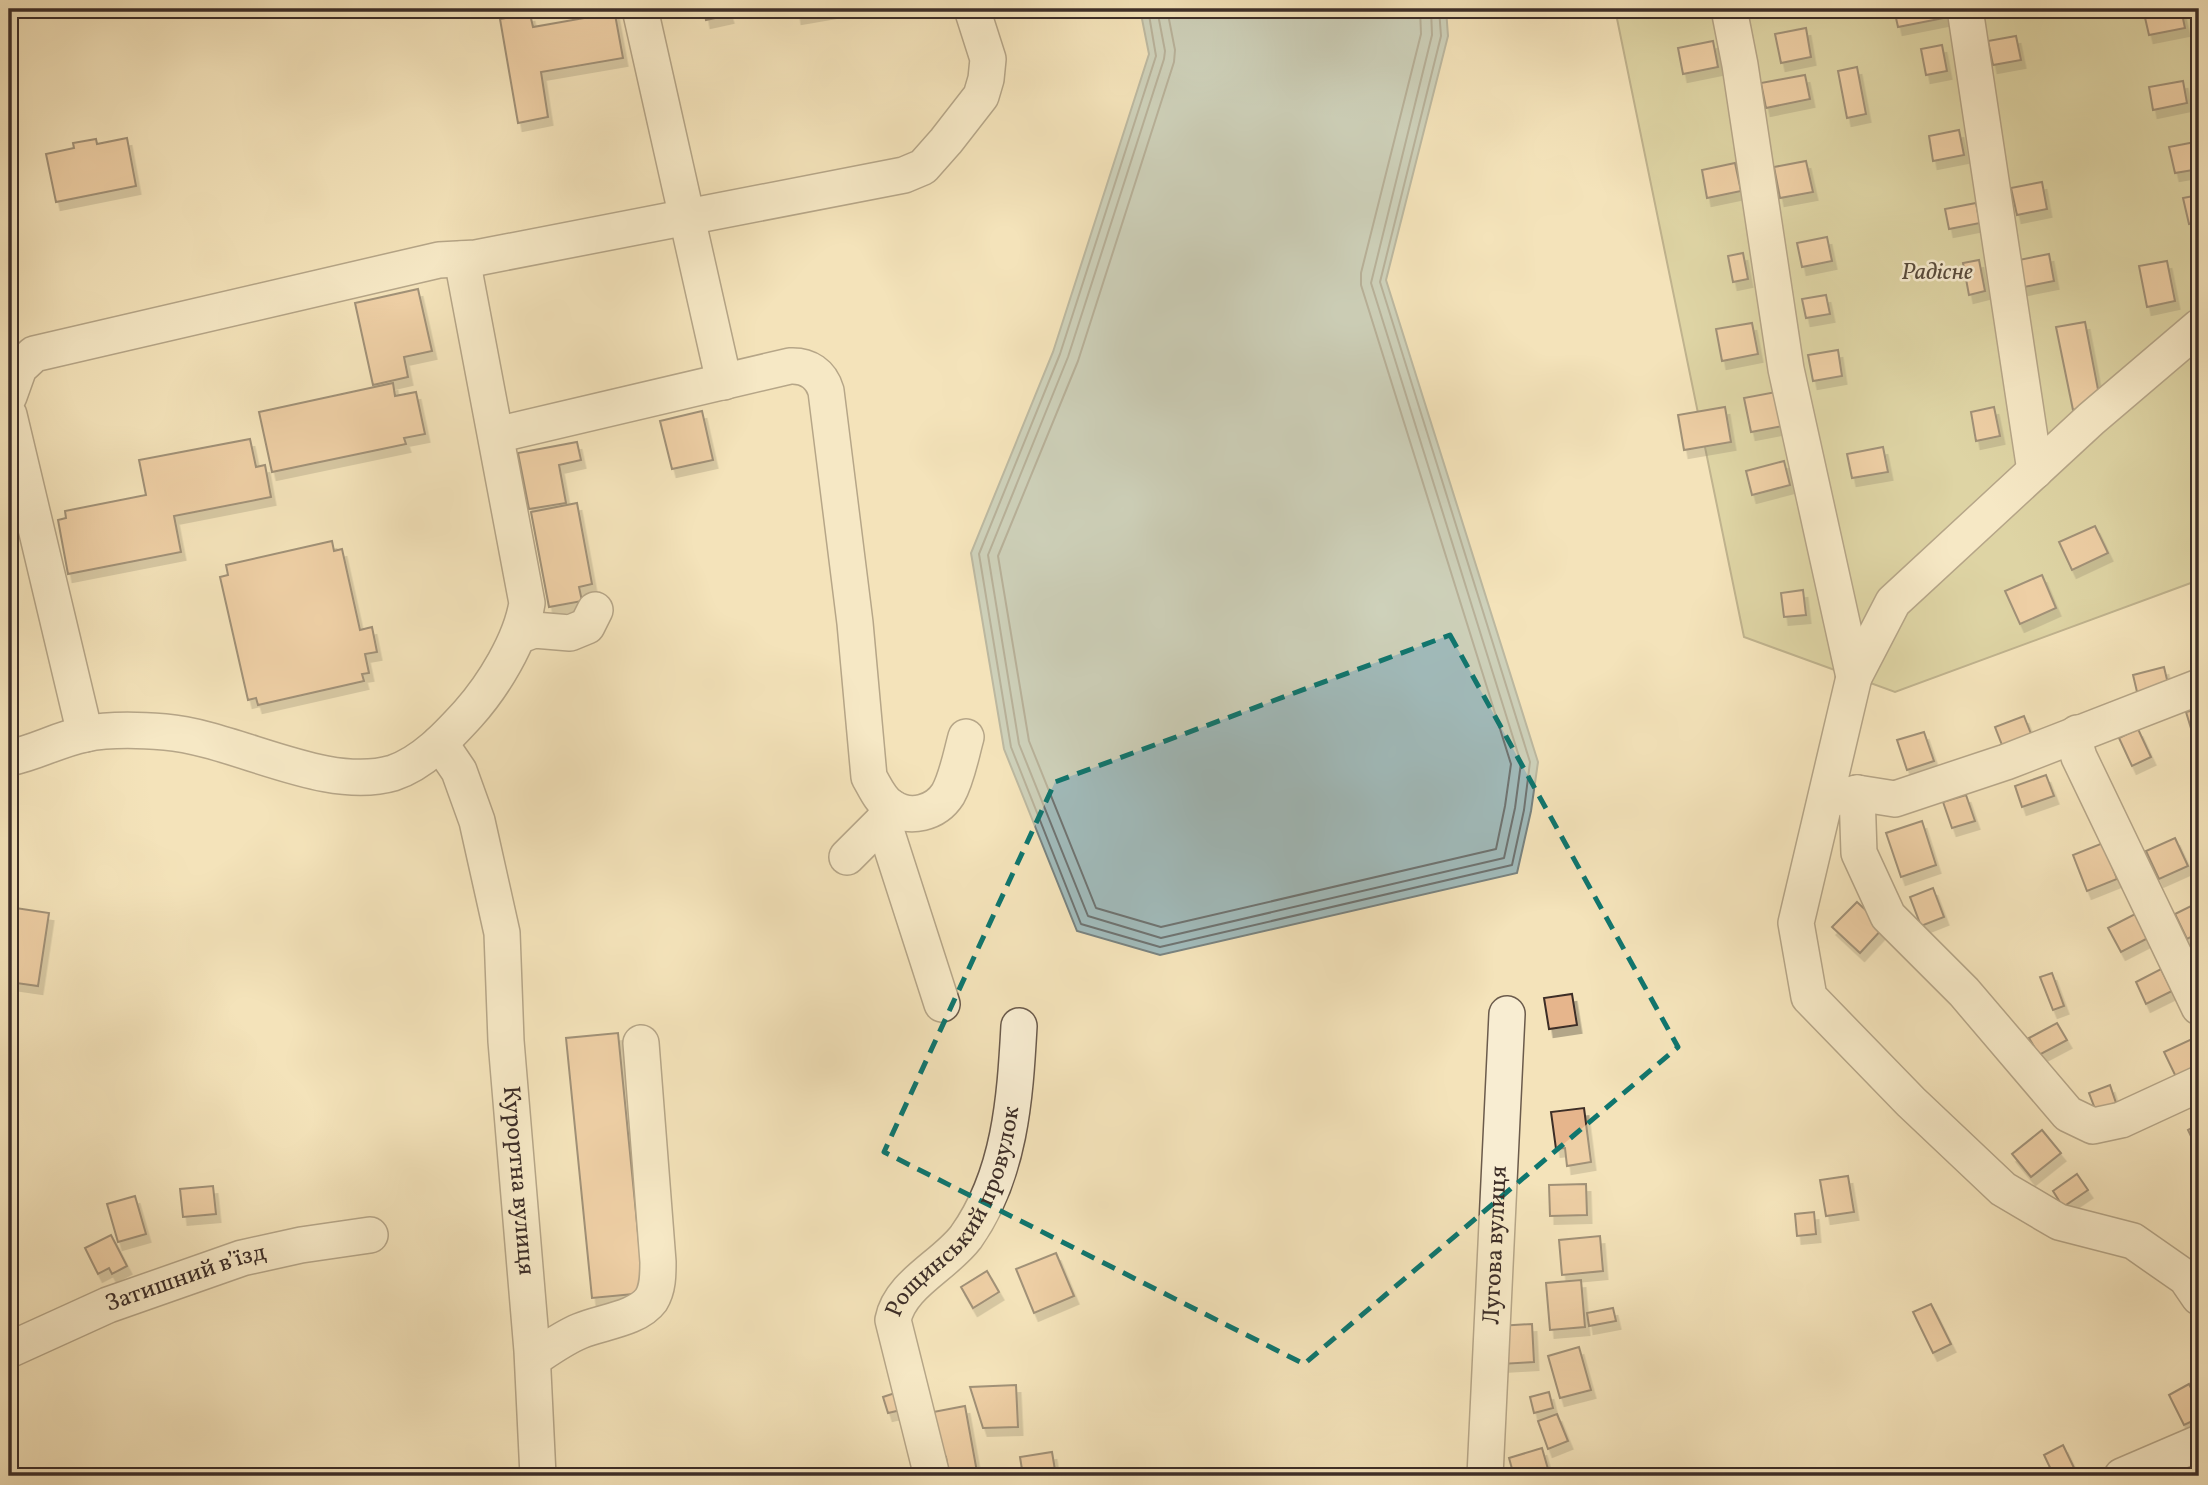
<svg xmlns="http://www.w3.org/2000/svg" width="2208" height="1485" font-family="Vollkorn,serif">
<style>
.green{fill:#c4c18a;stroke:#807859;stroke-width:2}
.water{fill:#a1bbbb;stroke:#798380;stroke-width:2}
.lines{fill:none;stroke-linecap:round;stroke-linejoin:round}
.shore{stroke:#6f7472;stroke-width:2}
.building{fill:#e6b58c;stroke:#3d2e28;stroke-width:2;filter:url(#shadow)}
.minor-casing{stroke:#6b5b4c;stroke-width:38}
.minor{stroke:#f8edd2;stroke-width:35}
.marked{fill:none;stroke:#0f766e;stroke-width:5;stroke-dasharray:14 9;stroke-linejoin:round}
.labels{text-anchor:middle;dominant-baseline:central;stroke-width:5;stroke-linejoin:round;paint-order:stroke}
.park-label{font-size:24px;font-style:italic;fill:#584b3c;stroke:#f8edd2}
.street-label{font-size:24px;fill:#3d2e28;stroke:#f8edd2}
</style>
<defs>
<filter id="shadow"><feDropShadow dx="4.5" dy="8" stdDeviation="0" flood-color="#0004"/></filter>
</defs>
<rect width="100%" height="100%" fill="#f4e3ba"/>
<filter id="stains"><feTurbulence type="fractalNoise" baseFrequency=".00286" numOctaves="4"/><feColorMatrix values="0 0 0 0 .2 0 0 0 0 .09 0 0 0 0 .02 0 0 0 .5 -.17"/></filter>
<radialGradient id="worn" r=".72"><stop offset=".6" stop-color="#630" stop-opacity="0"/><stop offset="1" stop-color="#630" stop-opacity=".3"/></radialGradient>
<polygon class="green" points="1615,9 2199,9 2199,580 1895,692 1744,637"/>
<polygon class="water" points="1140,9 1446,9 1448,36 1386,280 1538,762 1531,811 1517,873 1160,955 1077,931 1004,749 971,553 1053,352 1149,54"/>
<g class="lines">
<g class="shore">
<polyline points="1148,9 1156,56 1060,354 979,554 1011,747 1081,924 1160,947 1512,865 1524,810 1530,762 1380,282 1441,36 1439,9"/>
<polyline points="1157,9 1165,51 1164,59 1068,357 988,555 1019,744 1088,916 1161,938 1504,858 1515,808 1521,763 1371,283 1432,35 1431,9"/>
<polyline points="1167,9 1175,50 1174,62 1078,361 998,556 1029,741 1096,908 1161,927 1496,849 1505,806 1511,764 1361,285 1361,273 1421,34 1420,9"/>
</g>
</g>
<g class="building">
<polygon points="588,9 614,9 623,58 541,72 548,117 518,123 500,19 530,14 533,27 590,17"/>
<polygon points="704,9 727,9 729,15 706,20"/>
<polygon points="796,9 838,9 797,16"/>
<polygon points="1894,9 1942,9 1944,18 1898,27"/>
<polygon points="2143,9 2181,9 2185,28 2149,35"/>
<polygon points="1806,28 1811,57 1781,63 1775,34"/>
<polygon points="2016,36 2021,60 1993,65 1988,41"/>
<polygon points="1713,41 1718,67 1683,74 1678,48"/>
<polygon points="1942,45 1947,71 1926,75 1921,49"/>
<polygon points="1857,67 1866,114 1847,118 1838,71"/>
<polygon points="1805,75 1810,99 1766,108 1761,83"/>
<polygon points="2183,81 2187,103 2153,110 2149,87"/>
<polygon points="1959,130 1964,155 1933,161 1929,136"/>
<polygon points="127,138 136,186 56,202 46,154 74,148 73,143 96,139 97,144"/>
<polygon points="2195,142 2199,169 2175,173 2169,147"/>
<polygon points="1806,161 1813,192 1780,198 1774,167"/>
<polygon points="1735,163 1741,191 1707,198 1702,170"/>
<polygon points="2042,182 2047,209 2017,215 2011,188"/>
<polygon points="2199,195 2199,222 2189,224 2183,198"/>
<polygon points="1976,203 1980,223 1949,229 1945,209"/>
<polygon points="1827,237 1832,261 1802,267 1797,243"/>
<polygon points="1743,253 1748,279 1733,282 1728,256"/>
<polygon points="2049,254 2054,281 2019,288 2014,261"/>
<polygon points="1979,260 1985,291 1969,295 1963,263"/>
<polygon points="2167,261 2175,301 2147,307 2139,266"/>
<polygon points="418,289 432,351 404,357 408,377 373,385 355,303"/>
<polygon points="1826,295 1830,314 1806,318 1802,299"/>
<polygon points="2085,322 2101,405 2073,410 2056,327"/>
<polygon points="1752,323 1758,354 1722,361 1716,329"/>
<polygon points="1838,350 1842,376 1813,381 1808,355"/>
<polygon points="393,383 395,396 416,392 425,434 404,438 406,444 272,472 259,412"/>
<polygon points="1781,391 1788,425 1751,432 1744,398"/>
<polygon points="1725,407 1731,442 1684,450 1678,415"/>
<polygon points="1994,407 2000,436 1976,441 1971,412"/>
<polygon points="702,411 713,460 672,469 660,421"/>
<polygon points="250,439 256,467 265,465 271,497 174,516 181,552 68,574 58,520 66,518 65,511 146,495 139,460"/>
<polygon points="577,442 581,460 559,465 566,503 529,509 518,453"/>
<polygon points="1883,447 1888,472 1852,478 1847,454"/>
<polygon points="1784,461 1790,485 1752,495 1746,471"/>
<polygon points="577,503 592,584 579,587 582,601 549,607 531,512"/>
<polygon points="2095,526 2108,553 2072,570 2059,542"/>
<polygon points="332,541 334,551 342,549 360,630 372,627 377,652 365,654 369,673 362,674 364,681 258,705 256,698 248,700 220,577 228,575 226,565"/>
<polygon points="2042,575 2056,608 2020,624 2005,591"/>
<polygon points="1803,590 1806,615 1784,617 1781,593"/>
<polygon points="2164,667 2169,688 2138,696 2133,675"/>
<polygon points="2199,709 2199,747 2197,748 2186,712"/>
<polygon points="2024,716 2033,739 2004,750 1995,727"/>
<polygon points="2138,729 2151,757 2132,766 2119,738"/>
<polygon points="1924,732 1934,761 1907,770 1897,740"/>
<polygon points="2046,775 2054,796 2022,807 2015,786"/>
<polygon points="1966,795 1975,821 1952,828 1943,802"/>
<polygon points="1922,821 1936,865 1901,877 1886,833"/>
<polygon points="2175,838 2188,866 2159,879 2146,851"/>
<polygon points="2103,843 2117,879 2087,891 2073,855"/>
<polygon points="1933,888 1944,917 1921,926 1910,897"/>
<polygon points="1857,902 1884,927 1860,953 1832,927"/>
<polygon points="2199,902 2199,933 2187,939 2175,914"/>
<polygon points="9,907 49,913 38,986 9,982"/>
<polygon points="2137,913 2150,937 2121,952 2108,928"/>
<polygon points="2161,969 2172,991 2146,1004 2136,982"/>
<polygon points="2052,973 2064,1006 2053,1010 2040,977"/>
<polygon points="1572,994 1577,1025 1549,1029 1544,998"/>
<polygon points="2057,1023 2067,1040 2039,1055 2029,1038"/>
<polygon points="618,1033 644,1293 592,1298 566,1038"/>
<polygon points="2192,1039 2199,1054 2199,1069 2177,1079 2164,1052"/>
<polygon points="2110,1085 2120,1115 2100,1122 2089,1093"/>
<polygon points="1584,1108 1591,1162 1567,1166 1565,1148 1556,1149 1551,1112"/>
<polygon points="2199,1124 2199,1150 2198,1151 2188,1130"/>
<polygon points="2042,1130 2061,1153 2031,1177 2012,1154"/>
<polygon points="2077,1174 2088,1190 2063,1207 2053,1191"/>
<polygon points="1848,1176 1854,1212 1826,1216 1820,1180"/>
<polygon points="1586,1184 1587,1215 1550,1216 1549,1185"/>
<polygon points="213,1186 216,1214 183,1217 180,1189"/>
<polygon points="135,1196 146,1234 118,1242 107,1204"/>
<polygon points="1814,1212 1816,1234 1797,1236 1795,1214"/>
<polygon points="111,1235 127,1266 112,1274 109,1268 98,1274 85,1248"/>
<polygon points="1600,1236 1603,1271 1562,1275 1559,1240"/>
<polygon points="1056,1253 1074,1296 1034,1313 1016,1269"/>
<polygon points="987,1271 999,1292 973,1308 961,1287"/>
<polygon points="1581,1280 1585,1327 1550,1330 1546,1283"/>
<polygon points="1931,1304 1951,1344 1933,1353 1913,1312"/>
<polygon points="1613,1308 1616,1321 1589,1326 1587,1313"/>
<polygon points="1532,1324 1534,1362 1501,1364 1498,1326"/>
<polygon points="1579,1347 1591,1390 1560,1398 1548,1356"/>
<polygon points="2189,1384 2199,1404 2199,1418 2184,1425 2169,1395"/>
<polygon points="1016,1385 1018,1427 983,1428 970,1387"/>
<polygon points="1549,1392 1553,1408 1534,1413 1530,1397"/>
<polygon points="895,1393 901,1410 888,1413 883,1397"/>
<polygon points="965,1406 977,1472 949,1476 946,1457 936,1459 928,1413"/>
<polygon points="1557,1414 1568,1441 1548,1449 1538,1421"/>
<polygon points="2063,1445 2076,1472 2067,1476 2054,1476 2044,1455"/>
<polygon points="1542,1448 1550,1476 1514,1476 1509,1458"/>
<polygon points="1052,1452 1056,1476 1023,1476 1020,1457"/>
</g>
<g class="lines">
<defs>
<g id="minor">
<polyline points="640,9 724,382"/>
<polyline points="1729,9 1740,65 1786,369 1854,677"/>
<polyline points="1965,9 2035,471"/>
<polyline points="2199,327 2091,419 1893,602 1854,677 1796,923 1809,997 1911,1102 2003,1189 2059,1222 2133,1241 2186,1278 2199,1297"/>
<polyline points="9,396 19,368 34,354 439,260 476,258 904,175 923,167 946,141 981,96 986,79 988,59 972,9"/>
<polyline points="9,415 85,734"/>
<path d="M496,435L790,366C808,365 821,374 826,391L855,623L869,777C875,787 880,800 891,807C910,820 936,813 948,794C957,778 961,755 966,737"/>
<polyline points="518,636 534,630 570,633 587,626 595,610"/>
<polyline points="2077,733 2076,747 2079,757 2199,1007"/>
<path id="s1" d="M440,743L459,771L477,821L502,933L506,1041L532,1351L538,1476"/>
<path d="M9,758C35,753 59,739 85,734C109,729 140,730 165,732C236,738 325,793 393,773C423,763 447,737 468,714C493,686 521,641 527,603L462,259"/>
<polyline points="1857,793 1859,853 1888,916 1964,992 2068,1114 2093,1126 2121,1120 2199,1084"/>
<polyline points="1835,798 1857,793 1895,799 2006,762 2199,687"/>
<polyline points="891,807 883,821 942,1004"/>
<polyline points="847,857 883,821"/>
<path id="s2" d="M9,1350L108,1305L242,1258L301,1245L370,1235"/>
<path d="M533,1359C548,1349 563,1338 580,1331C601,1322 637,1319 651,1300C658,1289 658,1275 658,1262L641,1043"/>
<path id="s3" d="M932,1476L893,1320C900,1284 944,1266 966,1237C1010,1175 1015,1099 1019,1026"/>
<path id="s4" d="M1485,1476L1507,1014"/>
<polyline points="2122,1476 2199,1443"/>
</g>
</defs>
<use href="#minor" class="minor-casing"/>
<use href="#minor" class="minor"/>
</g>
<path d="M0 0H2208V1485H0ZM1450,635L1678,1047L1304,1364L884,1152L1055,782Z" fill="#f4e3ba" fill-opacity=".55" fill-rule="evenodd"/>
<path class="marked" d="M1450,635L1678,1047L1304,1364L884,1152L1055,782Z"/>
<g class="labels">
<g class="park-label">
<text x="1937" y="273">Радісне</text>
</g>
<g class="street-label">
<text stroke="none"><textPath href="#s1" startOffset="450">Курортна вулиця</textPath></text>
<text stroke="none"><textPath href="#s3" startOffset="289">Рощинський провулок</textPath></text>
<text stroke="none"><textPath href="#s4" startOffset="231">Лугова вулиця</textPath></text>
<text stroke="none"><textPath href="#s2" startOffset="191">Затишний в’їзд</textPath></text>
</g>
</g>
<rect width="2208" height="1485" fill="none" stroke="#f4e3ba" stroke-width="35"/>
<rect x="10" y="10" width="2187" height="1464" fill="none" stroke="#3d2e28" stroke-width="3.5"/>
<rect x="18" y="18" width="2173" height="1450" fill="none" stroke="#3d2e28" stroke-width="2"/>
<rect width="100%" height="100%" filter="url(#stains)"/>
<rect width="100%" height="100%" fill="url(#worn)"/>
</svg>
